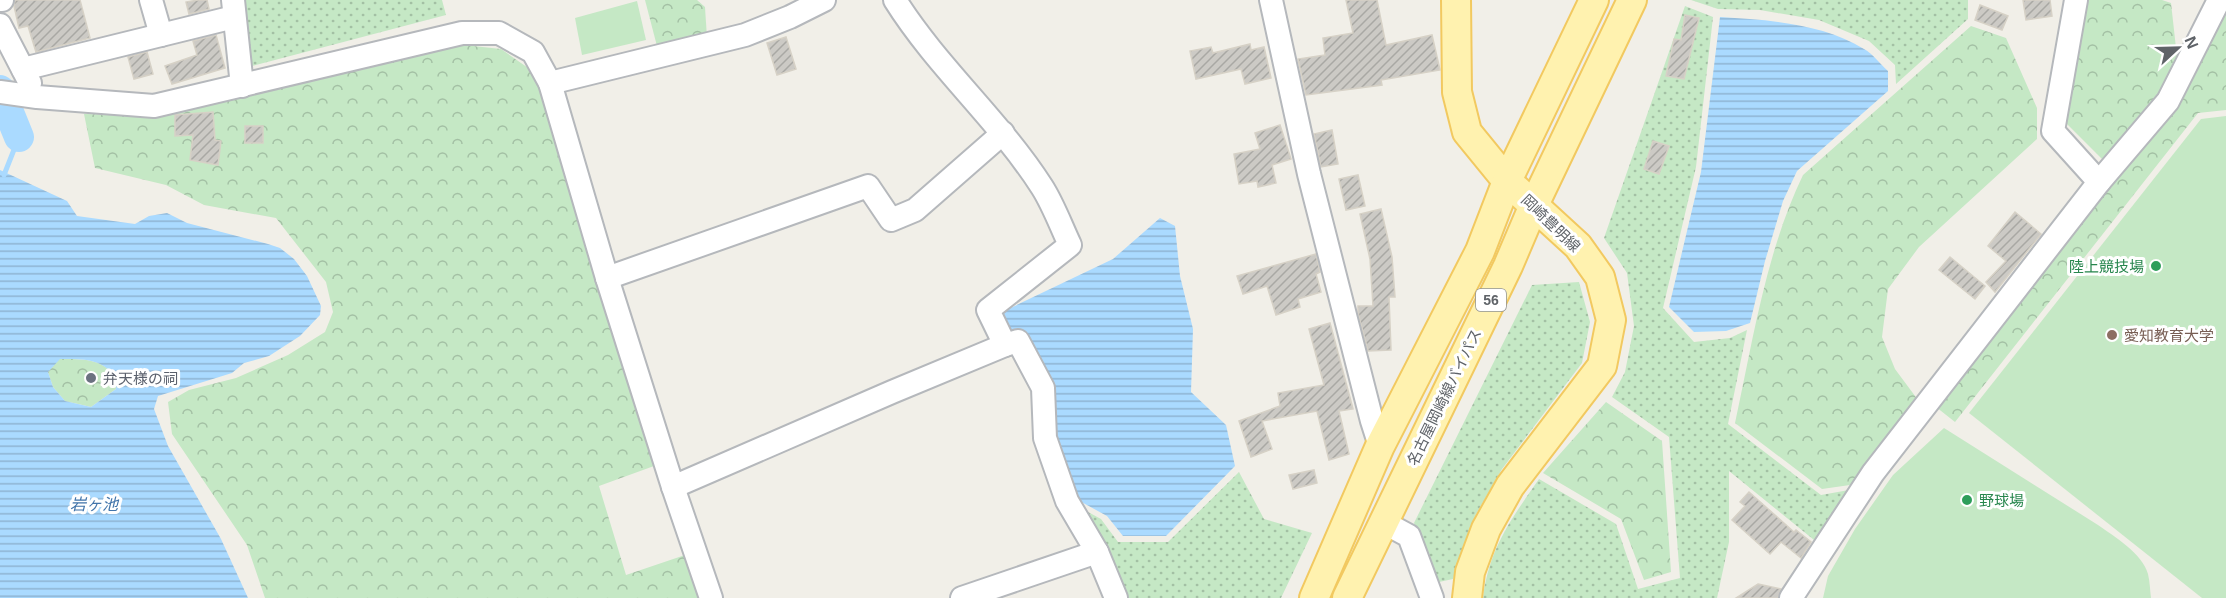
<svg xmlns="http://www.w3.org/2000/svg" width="2226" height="598" font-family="Arial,'Noto Sans JP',sans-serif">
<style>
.grass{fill:url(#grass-dots)}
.forest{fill:url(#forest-crowns)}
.garden{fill:#c5e8c5}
.water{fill:url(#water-rules);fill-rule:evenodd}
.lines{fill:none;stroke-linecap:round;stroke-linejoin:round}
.stream{stroke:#aadaff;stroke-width:5}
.river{stroke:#aadaff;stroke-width:30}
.building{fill:url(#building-hatch);stroke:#d6d1c6;stroke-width:1.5}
.minor-casing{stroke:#b5b8bc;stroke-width:26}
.major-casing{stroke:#f2c960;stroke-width:32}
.minor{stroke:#fff;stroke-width:22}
.major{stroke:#fff2af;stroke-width:28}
.leisure-dot{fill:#2e9e5b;stroke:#fff;stroke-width:2}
.education-dot{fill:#8d6e63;stroke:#fff;stroke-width:2}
.worship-dot{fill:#6b7280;stroke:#fff;stroke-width:2}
.labels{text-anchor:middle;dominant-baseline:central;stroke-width:6;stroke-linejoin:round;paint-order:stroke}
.shield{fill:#fff;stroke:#8f9295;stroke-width:1.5}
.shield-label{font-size:14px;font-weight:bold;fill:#5f6368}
.street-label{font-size:15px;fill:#5f6368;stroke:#fff}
.leisure-label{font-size:15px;fill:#27864d;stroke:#fff;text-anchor:end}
.education-label{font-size:15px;fill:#785e54;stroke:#fff;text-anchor:start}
.worship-label{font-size:15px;fill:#5b616d;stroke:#fff;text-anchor:start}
.water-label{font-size:16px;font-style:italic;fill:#4174aa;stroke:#fff}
</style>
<defs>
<pattern id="grass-dots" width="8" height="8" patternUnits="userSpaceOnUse" patternTransform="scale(1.5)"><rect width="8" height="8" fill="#c5e8c5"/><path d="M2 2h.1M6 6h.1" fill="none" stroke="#a3c0a4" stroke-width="1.8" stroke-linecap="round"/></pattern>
<pattern id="forest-crowns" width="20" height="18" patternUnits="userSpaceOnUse" patternTransform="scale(1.5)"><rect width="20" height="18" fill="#c5e8c5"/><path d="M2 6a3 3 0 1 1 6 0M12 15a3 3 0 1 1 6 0" fill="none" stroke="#a3c0a4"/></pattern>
<pattern id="water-rules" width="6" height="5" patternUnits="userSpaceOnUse" patternTransform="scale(1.5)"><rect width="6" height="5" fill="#aadaff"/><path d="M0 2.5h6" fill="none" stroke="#8eb4d2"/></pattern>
<pattern id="building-hatch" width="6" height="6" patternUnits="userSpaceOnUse" patternTransform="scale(1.5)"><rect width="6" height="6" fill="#cccac5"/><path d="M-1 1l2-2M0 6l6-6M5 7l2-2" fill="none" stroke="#a9a8a4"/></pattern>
</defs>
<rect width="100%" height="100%" fill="#f1efe8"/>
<g class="grass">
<polygon points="242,0 442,0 446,15 248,67"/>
<polygon points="1691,0 1968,0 1968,19 1896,84 1895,65 1869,41 1819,20 1760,10 1718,9"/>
<path d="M1685,6L1713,17L1696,167L1663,308L1694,342L1730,338L1747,330L1728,424L1821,495L1849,490L1819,544L1729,471V542L1717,598H1483C1489,549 1511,519 1539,479L1616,524L1638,589L1680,578L1669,437L1612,397L1625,372L1634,326L1627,273L1604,238Z"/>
<polygon points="1579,282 1590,322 1582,363 1502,469 1475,516 1453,579 1439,582 1414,523 1532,285"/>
<polygon points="1239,472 1264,519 1312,533 1281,598 1128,598 1122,593 1077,506 1101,519 1118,542 1168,542"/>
</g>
<g class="forest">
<polygon points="645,0 697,0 705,7 707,38 658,50"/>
<polygon points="2086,0 2162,0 2171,3 2178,66 2163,96 2106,163 2063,120"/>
<polygon points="2226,9 2226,110 2198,113 1955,422 1936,407"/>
<path d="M1971,26L2006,38L2037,108V139L1919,247L1888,289L1882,337L1895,369L1918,400L1850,485L1822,489L1735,423C1753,340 1766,252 1803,175Z"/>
<polygon points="464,45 501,49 534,72 654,466 599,486 626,575 685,555 700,598 265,598 247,545 172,434 168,402 189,390 236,378 288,355 325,332 333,312 326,282 276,218 204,205 166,185 95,168 84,114 154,115"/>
<path d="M59,359C83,359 104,358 118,380L116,389L91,407L65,401L53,387L48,372Z"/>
<polygon points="1606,402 1662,441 1671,572 1644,580 1621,519 1543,473"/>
</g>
<g class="garden">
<polygon points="637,1 646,40 582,55 575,18"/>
<polygon points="2226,116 2226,598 2202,598 1969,413 2201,119"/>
<path d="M1944,428L2098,525C2115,537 2142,553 2148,574C2150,582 2150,591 2151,598H1823L1828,576L1855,529L1893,475Z"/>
</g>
<g class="water">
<path d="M1720,17C1768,20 1822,23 1864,49C1873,54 1880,64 1888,71V91L1797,171L1783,201L1765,261L1750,323L1726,331L1694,332L1669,307L1701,172Z"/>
<path d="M0,170L67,201L77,216L135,224L149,216L167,213L187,223L268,244L280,248L294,259L307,276L321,306L320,315L300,336L269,356L244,363L232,373L158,396L154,409L168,446L221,539L248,598H0ZM60,359C83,359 104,358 117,380L116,389L91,407L65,401L53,387L48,372Z"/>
<polygon points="1160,218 1175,226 1180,276 1193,329 1191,392 1226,425 1235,466 1166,536 1123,536 1107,516 1076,499 1022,332 1005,329 1000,313 1113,259"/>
</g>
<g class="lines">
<polyline class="stream" points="4,175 19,137"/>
<polyline class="river" points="0,90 19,137"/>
</g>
<g class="building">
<polygon points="15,0 80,0 90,38 36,52 28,26 19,28 14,6"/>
<polygon points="198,0 207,0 209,9 189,14 186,2"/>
<polygon points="1346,0 1377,0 1386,45 1432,35 1440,70 1381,80 1382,85 1306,95 1298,59 1325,55 1323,38 1353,33"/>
<polygon points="2023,0 2050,0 2052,16 2026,20"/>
<polygon points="1980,5 2008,16 2002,30 1975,20"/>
<polygon points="1685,15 1699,18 1684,79 1666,76 1674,39 1681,40"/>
<polygon points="216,35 225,68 172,84 165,66 197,55 193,41"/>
<polygon points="786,37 796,69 777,75 767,43"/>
<polygon points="1250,44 1251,50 1264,47 1271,78 1245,84 1241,69 1196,79 1190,51 1211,47 1213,53"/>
<polygon points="147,52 153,74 134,79 128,57"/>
<polygon points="213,112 215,140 221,141 218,165 190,160 193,135 175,136 175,115"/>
<polygon points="1280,125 1291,159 1272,165 1276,183 1258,187 1257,181 1239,184 1234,154 1260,149 1255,133"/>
<rect x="245" y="126" width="18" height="17"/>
<polygon points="1332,130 1338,164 1321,167 1314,134"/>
<polygon points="1653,141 1669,146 1659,174 1644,169"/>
<polygon points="1358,175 1365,206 1346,210 1339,179"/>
<polygon points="1381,209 1392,257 1395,297 1389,297 1391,350 1368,351 1358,313 1358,306 1373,306 1370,259 1360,214"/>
<polygon points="2015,212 2041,234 1995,292 1986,282 2006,261 1988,246"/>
<polygon points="1316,254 1320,272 1316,274 1321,292 1298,299 1300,307 1276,315 1267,286 1243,294 1237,276"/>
<polygon points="1950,257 1985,286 1975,299 1939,270"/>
<polygon points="1330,323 1353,409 1339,411 1349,454 1329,460 1317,411 1262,421 1272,449 1251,457 1239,421 1280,406 1278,393 1324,385 1309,329"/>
<polygon points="1314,470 1317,483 1293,489 1289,475"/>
<polygon points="1749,492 1794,532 1796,530 1811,542 1801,558 1781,542 1770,554 1732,520 1745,506 1740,502"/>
<polygon points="1758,584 1781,589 1778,598 1736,598"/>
</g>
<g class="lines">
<defs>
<g id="minor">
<polyline points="0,0 2,0"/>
<polyline points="151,0 161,35"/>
<polyline points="233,0 242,86"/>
<path d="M895,0C937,67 999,120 1042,187C1053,204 1061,226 1070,245L988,310L1005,345L1018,341L1043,388L1045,438L1067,501L1097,552L1116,598"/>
<polyline points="1271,0 1309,174 1372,421 1380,446"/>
<polyline points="2076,0 2053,131 2099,182"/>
<polyline points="0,25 30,83"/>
<polyline points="23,69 234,17"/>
<polyline points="550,83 745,35 790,17 824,0"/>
<polyline points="0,92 37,97 154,106 462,33 499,33 533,52 550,83 607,278 673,487 711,598"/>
<polyline points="607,278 868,186 891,220 915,210 1003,133"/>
<polyline points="673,487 892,392 1005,345"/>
<polyline points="1383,522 1409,536 1432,598"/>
<polyline points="962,598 1097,552"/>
<polyline points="1791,598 1873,473 2099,182 2168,101 2219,0"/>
</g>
<g id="major">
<polyline points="1456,0 1457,92 1467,132 1507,181 1578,246 1600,277 1611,320 1602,366 1510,486 1486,529 1470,572 1467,598"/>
<polyline points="1314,598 1380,446 1480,251 1507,181 1594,0"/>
<polyline points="1347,598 1508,266 1534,205 1632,0"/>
</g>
</defs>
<use href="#minor" class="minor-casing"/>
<use href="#major" class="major-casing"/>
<use href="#minor" class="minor"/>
<use href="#major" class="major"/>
</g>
<g class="leisure-dot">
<circle cx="2156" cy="266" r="6"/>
<circle cx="1967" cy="500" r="6"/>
</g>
<circle class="education-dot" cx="2112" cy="335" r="6"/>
<circle class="worship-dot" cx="91" cy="378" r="6"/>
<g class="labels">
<rect class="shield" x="1476" y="289" width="30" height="22" rx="4.5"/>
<g class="shield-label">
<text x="1491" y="300">56</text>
</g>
<g class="street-label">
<text transform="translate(1551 223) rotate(44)">岡崎豊明線</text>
<text transform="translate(1444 397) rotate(-64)">名古屋岡崎線バイパス</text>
</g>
<g class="leisure-label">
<text x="2144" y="266">陸上競技場</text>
<text x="1979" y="500" text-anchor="start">野球場</text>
</g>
<g class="education-label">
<text x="2124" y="335">愛知教育大学</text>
</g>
<g class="worship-label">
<text x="103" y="378">弁天様の祠</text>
</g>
<g class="water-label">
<text x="94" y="504">岩ヶ池</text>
</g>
</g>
<g transform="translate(2178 48) rotate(68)" stroke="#ffffff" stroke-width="4.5" paint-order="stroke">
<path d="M0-4.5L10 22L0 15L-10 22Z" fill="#5f6368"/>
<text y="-9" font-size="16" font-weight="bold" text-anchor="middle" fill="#5f6368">N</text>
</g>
</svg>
